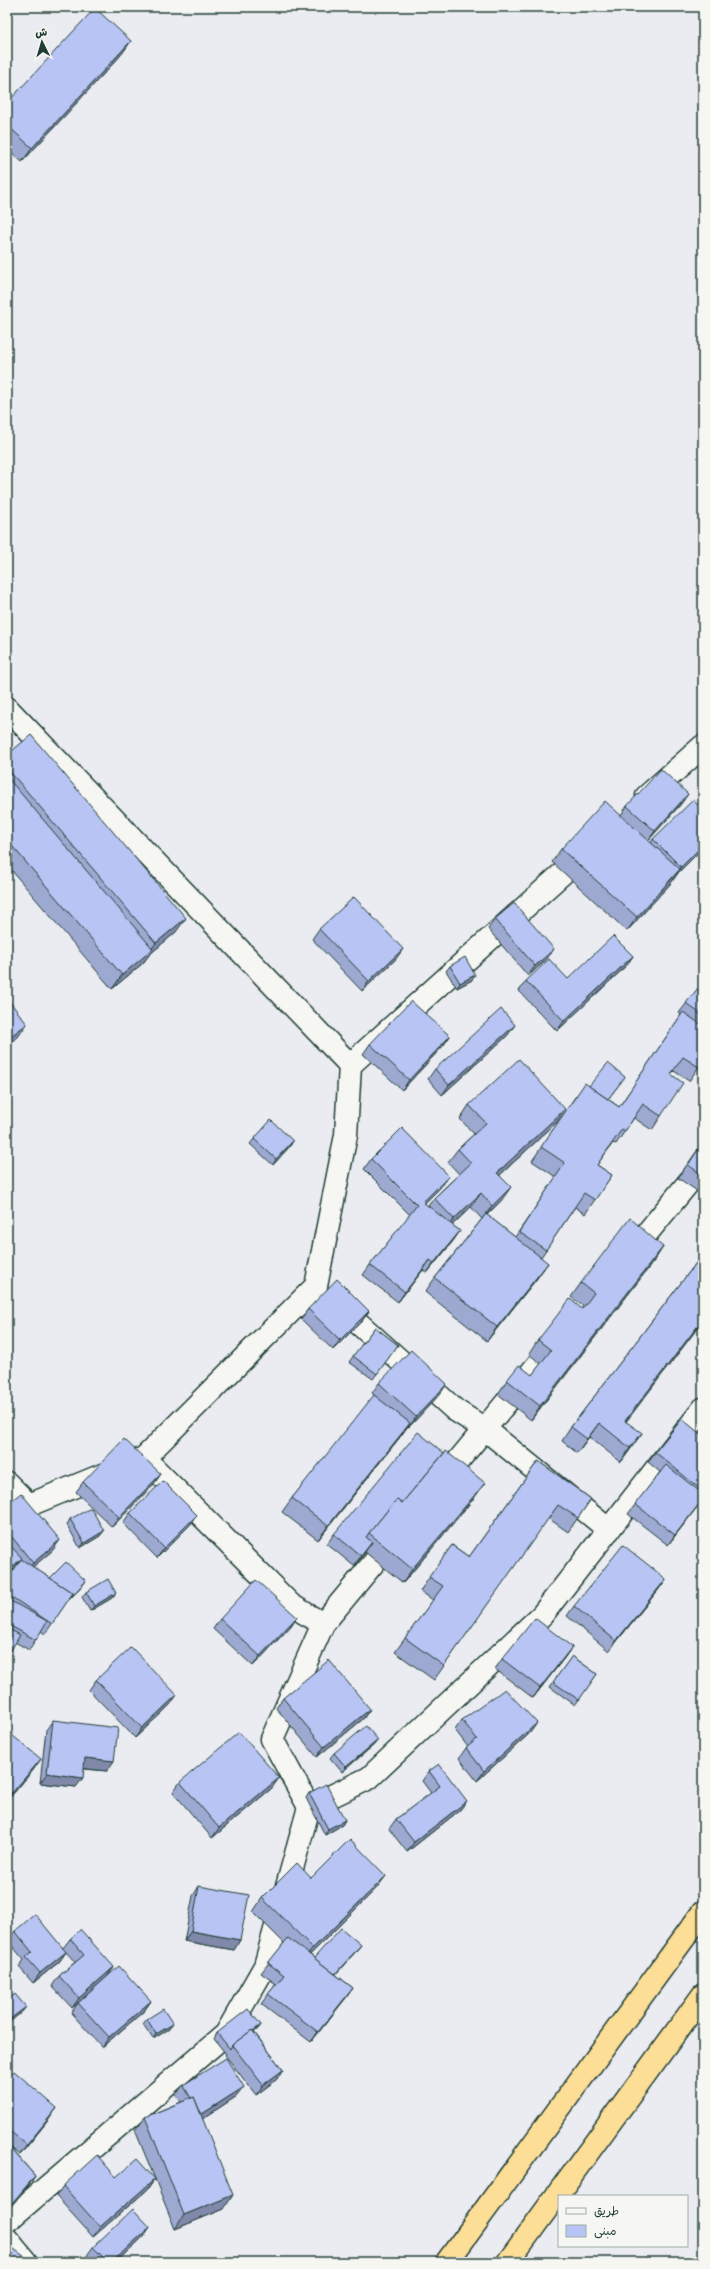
<svg xmlns="http://www.w3.org/2000/svg" width="710" height="2269" font-family="Pangolin,'Playpen Sans Arabic',sans-serif">
<style>
.lines{fill:none;stroke-linecap:round;stroke-linejoin:round}
.street-casing{stroke:#1f3d34;stroke-width:25}
.highway-casing{stroke:#1f3d34;stroke-width:25}
.street{stroke:#f6f6f2;stroke-width:22}
.highway{stroke:#fdde96;stroke-width:22}
.wall{fill:#9ea9d2;stroke:#1f3d34}
.shaded-wall{fill:#8189ab;stroke:#1f3d34}
.building{fill:#b8c4f4;stroke:#1f3d34}
</style>
<rect width="100%" height="100%" fill="#eaecf2"/>
<filter id="ink" filterUnits="userSpaceOnUse"><feTurbulence type="fractalNoise" baseFrequency=".025" numOctaves="2"/><feDisplacementMap in="SourceGraphic" scale="8" xChannelSelector="R" yChannelSelector="G"/><feConvolveMatrix kernelMatrix="1 2 1 2 8 2 1 2 1" color-interpolation-filters="sRGB"/></filter>
<g filter="url(#ink)">
<g class="lines">
<defs>
<g id="street">
<polyline points="7,708 350,1065"/>
<polyline points="647,796 703,746"/>
<polyline points="629,1255 703,1165"/>
<polyline points="337,1304 455,1410 485,1429 609,1530"/>
<polyline points="144,1458 291,1605 323,1624"/>
<polyline points="7,1483 29,1505"/>
<polyline points="439,1484 558,1340"/>
<polyline points="7,1524 29,1505 144,1458 316,1286 346,1135 350,1065 585,853"/>
<polyline points="309,1807 369,1778 542,1615 703,1409"/>
<polyline points="7,2221 226,2034 265,1966 309,1807 272,1739 323,1624 395,1537"/>
<polyline points="7,2239 26,2262"/>
</g>
<g id="highway">
<polyline points="447,2262 703,1912"/>
<polyline points="508,2262 703,1995"/>
</g>
</defs>
<use href="#street" class="street-casing"/>
<use href="#highway" class="highway-casing"/>
<use href="#street" class="street"/>
<use href="#highway" class="highway"/>
</g>
<g class="wall">
<polygon points="131,41 121,55 22,162 7,148 7,103"/>
<polygon points="7,755 176,932 149,955 143,963 112,989 7,865"/>
<polygon points="703,783 703,789 700,787"/>
<polygon points="681,804 648,840 651,843 653,839 703,848 678,873 671,883 627,931 552,862 561,849 621,815 627,806"/>
<polygon points="495,919 547,959 528,976 488,929"/>
<polygon points="319,929 396,959 362,991 312,939"/>
<polygon points="633,956 626,966 557,1031 519,991 526,981 568,979"/>
<polygon points="450,966 472,980 457,988 446,971"/>
<polygon points="703,982 703,1061 689,1081 674,1071 671,1074 661,1116 652,1130 634,1118 616,1144 613,1143 597,1165 612,1175 585,1214 575,1207 541,1257 538,1277 487,1341 425,1292 435,1278 482,1219 471,1207 452,1225 460,1231 453,1241 427,1273 423,1270 398,1302 363,1275 370,1265 410,1215 364,1169 371,1159 449,1176 442,1186 424,1203 428,1206 434,1198 459,1174 448,1162 458,1149 474,1134 460,1119 469,1105 556,1123 500,1175 501,1201 487,1215 515,1237 556,1177 532,1161 575,1097 589,1086 621,1082 608,1099 619,1107 681,1015 679,1013"/>
<polygon points="508,1035 442,1095 428,1079 435,1069"/>
<polygon points="450,1036 443,1046 402,1090 363,1054 370,1044"/>
<polygon points="254,1139 293,1141 290,1146 273,1165 250,1144"/>
<polygon points="703,1142 703,1195 678,1178"/>
<polygon points="663,1247 654,1261 531,1420 498,1394 507,1380 532,1375 541,1364 529,1354 538,1340 582,1309 583,1306 571,1297 581,1283"/>
<polygon points="703,1254 703,1321 626,1421 632,1447 621,1462 589,1437 577,1453 562,1441 571,1427"/>
<polygon points="308,1309 369,1311 362,1321 333,1350 301,1319"/>
<polygon points="375,1327 398,1345 373,1379 349,1362"/>
<polygon points="379,1383 440,1394 409,1427 408,1426 400,1437 318,1540 282,1512 292,1498 376,1397 372,1393"/>
<polygon points="655,1452 703,1484 698,1490 703,1499 668,1545 628,1514 660,1472 648,1462"/>
<polygon points="538,1461 591,1499 568,1532 548,1518 434,1680 395,1652 433,1600 420,1591 452,1545 469,1557"/>
<polygon points="83,1482 154,1484 112,1527 76,1492"/>
<polygon points="475,1497 403,1583 365,1552 354,1566 327,1544 334,1534"/>
<polygon points="7,1504 53,1550 32,1567 50,1578 82,1586 66,1603 45,1634 41,1631 29,1650 15,1642 7,1657 7,1579 14,1569 7,1575"/>
<polygon points="130,1513 190,1525 157,1558 123,1523"/>
<polygon points="70,1519 100,1536 80,1548 67,1525"/>
<polygon points="666,1579 659,1589 609,1651 567,1616 574,1606"/>
<polygon points="86,1592 112,1598 90,1611 82,1597"/>
<polygon points="297,1617 290,1627 253,1666 213,1629 220,1619"/>
<polygon points="572,1647 565,1657 533,1698 495,1669 502,1659"/>
<polygon points="572,1656 597,1674 575,1705 550,1687"/>
<polygon points="96,1680 170,1705 135,1738 89,1690"/>
<polygon points="283,1698 370,1709 363,1719 317,1757 276,1708"/>
<polygon points="53,1720 107,1771 84,1769 76,1787 40,1783 46,1730"/>
<polygon points="462,1720 530,1733 477,1781 459,1758 466,1748 468,1747 455,1730"/>
<polygon points="7,1731 34,1769 7,1801"/>
<polygon points="374,1745 342,1772 330,1758 334,1753"/>
<polygon points="429,1771 460,1810 407,1852 389,1829 396,1819 431,1793 422,1781"/>
<polygon points="180,1782 272,1788 212,1838 173,1792"/>
<polygon points="309,1793 345,1820 342,1825 325,1835 306,1798"/>
<polygon points="311,1878 376,1889 310,1955 314,1958 357,1950 335,1974 353,1988 311,2042 261,2004 276,1984 261,1973 284,1943 253,1912 262,1898"/>
<polygon points="199,1886 240,1940 234,1950 184,1941 193,1896"/>
<polygon points="15,1931 63,1948 70,1939 114,1967 107,1977 72,2008 52,1986 59,1976 75,1962 66,1952 59,1962 33,1983 19,1967 24,1960 8,1941"/>
<polygon points="7,2001 22,2012 7,2024"/>
<polygon points="151,2001 144,2011 102,2047 71,2013 78,2003"/>
<polygon points="147,2019 169,2029 153,2039 143,2024"/>
<polygon points="261,2025 257,2030 254,2032 283,2070 276,2080 256,2095 225,2055 226,2054 214,2039 217,2033"/>
<polygon points="7,2079 50,2118 20,2155 10,2147 35,2176 28,2186 7,2211"/>
<polygon points="183,2085 237,2096 202,2119 224,2209 175,2229 155,2179 148,2189 93,2237 56,2196 63,2186 116,2177 155,2179 135,2130 145,2117 181,2102 176,2095"/>
<polygon points="150,2227 143,2237 116,2262 91,2262 86,2257 93,2247"/>
</g>
<g class="shaded-wall">
<polygon points="131,41 121,55 22,162 32,148"/>
<polygon points="688,794 681,804 648,841 655,831"/>
<polygon points="703,845 703,848 678,873 671,883 627,931 637,917 676,874 681,867"/>
<polygon points="186,918 176,932 149,955 143,963 112,989 122,975 150,951 156,943"/>
<polygon points="403,949 396,959 362,991 369,981"/>
<polygon points="554,949 547,959 528,976 535,966"/>
<polygon points="633,956 626,966 557,1031 564,1021"/>
<polygon points="475,975 472,980 457,988 460,983"/>
<polygon points="27,1024 18,1037 7,1046 7,1039"/>
<polygon points="515,1025 508,1035 442,1095 449,1085"/>
<polygon points="450,1036 443,1046 402,1090 409,1080"/>
<polygon points="565,1109 556,1123 487,1187 497,1173"/>
<polygon points="293,1141 290,1146 273,1165 276,1159"/>
<polygon points="449,1176 442,1186 416,1212 423,1202"/>
<polygon points="511,1187 501,1201 482,1219 492,1206"/>
<polygon points="481,1193 471,1207 444,1233 454,1219"/>
<polygon points="460,1231 453,1241 427,1273 434,1263"/>
<polygon points="663,1247 654,1261 531,1420 540,1406"/>
<polygon points="430,1260 423,1270 398,1302 405,1292"/>
<polygon points="548,1263 538,1277 487,1341 497,1327"/>
<polygon points="369,1311 362,1321 333,1350 340,1340"/>
<polygon points="703,1319 703,1321 616,1435 625,1421"/>
<polygon points="447,1384 440,1394 409,1427 416,1417"/>
<polygon points="410,1423 400,1437 318,1540 328,1526"/>
<polygon points="599,1423 589,1437 577,1453 587,1439"/>
<polygon points="642,1433 632,1447 621,1462 630,1448"/>
<polygon points="161,1474 154,1484 112,1527 119,1517"/>
<polygon points="485,1483 475,1497 403,1583 412,1569"/>
<polygon points="703,1499 698,1506 668,1545 675,1535"/>
<polygon points="197,1515 190,1525 157,1558 164,1548"/>
<polygon points="104,1531 100,1536 80,1548 84,1543"/>
<polygon points="60,1540 53,1550 26,1573 33,1563"/>
<polygon points="372,1542 365,1552 354,1566 361,1556"/>
<polygon points="21,1559 14,1569 7,1575 7,1572"/>
<polygon points="666,1579 659,1589 609,1651 616,1641"/>
<polygon points="86,1581 82,1586 66,1603 70,1598"/>
<polygon points="116,1593 112,1598 90,1611 94,1606"/>
<polygon points="297,1617 290,1627 253,1666 260,1656"/>
<polygon points="572,1647 565,1657 533,1698 540,1688"/>
<polygon points="177,1695 170,1705 135,1738 142,1728"/>
<polygon points="370,1709 363,1719 317,1757 324,1747"/>
<polygon points="537,1723 530,1733 477,1781 484,1771"/>
<polygon points="378,1740 374,1745 342,1772 346,1767"/>
<polygon points="85,1758 114,1761 107,1771 78,1768"/>
<polygon points="41,1759 34,1769 7,1801 12,1793"/>
<polygon points="47,1773 83,1778 76,1787 40,1783"/>
<polygon points="279,1778 272,1788 212,1838 219,1828"/>
<polygon points="467,1801 460,1810 407,1852 414,1842"/>
<polygon points="345,1820 342,1825 325,1835 328,1829"/>
<polygon points="386,1876 376,1889 303,1962 313,1948"/>
<polygon points="191,1931 240,1940 234,1950 184,1941"/>
<polygon points="361,1945 357,1950 328,1983 331,1977"/>
<polygon points="66,1952 59,1962 33,1983 40,1973"/>
<polygon points="114,1967 107,1977 72,2008 79,1998"/>
<polygon points="353,1988 346,1998 311,2042 318,2032"/>
<polygon points="151,2001 144,2011 102,2047 109,2037"/>
<polygon points="26,2007 22,2012 7,2024 10,2019"/>
<polygon points="173,2024 169,2029 153,2039 156,2034"/>
<polygon points="261,2025 257,2030 234,2048 233,2046"/>
<polygon points="283,2070 276,2080 256,2095 263,2085"/>
<polygon points="244,2087 237,2096 195,2124 202,2114"/>
<polygon points="57,2108 50,2118 20,2155 27,2145"/>
<polygon points="35,2176 28,2186 7,2211 7,2209"/>
<polygon points="155,2179 148,2189 93,2237 100,2227"/>
<polygon points="233,2195 224,2209 175,2229 184,2215"/>
<polygon points="150,2227 143,2237 116,2262 112,2262"/>
</g>
<g class="building">
<polygon points="95,8 131,41 32,148 7,125 7,103"/>
<polygon points="31,735 186,918 156,943 7,768 7,755"/>
<polygon points="661,769 688,794 655,831 627,806"/>
<polygon points="7,777 153,949 122,975 7,840"/>
<polygon points="693,800 703,810 703,845 681,867 653,839"/>
<polygon points="605,801 680,869 637,917 561,849"/>
<polygon points="354,897 403,949 369,981 319,929"/>
<polygon points="514,903 554,949 535,966 495,919"/>
<polygon points="613,936 633,956 564,1021 526,981 549,959 568,979"/>
<polygon points="465,957 475,975 460,983 450,966"/>
<polygon points="703,982 703,1016 686,1003"/>
<polygon points="7,998 27,1024 7,1039"/>
<polygon points="411,1001 450,1036 409,1080 370,1044"/>
<polygon points="501,1009 515,1025 449,1085 435,1069"/>
<polygon points="683,1012 703,1026 703,1061 699,1067 683,1057 671,1074 683,1083 661,1116 643,1104 625,1131 622,1129 597,1165 612,1175 595,1200 584,1193 546,1250 519,1232 565,1163 541,1147 585,1083 619,1107"/>
<polygon points="519,1059 565,1109 497,1173 511,1187 492,1206 481,1193 454,1219 434,1198 471,1163 458,1149 486,1123 469,1105"/>
<polygon points="608,1063 625,1077 608,1099 589,1086"/>
<polygon points="271,1120 293,1141 276,1159 254,1139"/>
<polygon points="402,1128 449,1176 423,1202 460,1231 434,1263 430,1260 405,1292 370,1265 417,1205 371,1159"/>
<polygon points="703,1142 703,1175 688,1165"/>
<polygon points="486,1214 548,1263 497,1327 435,1278"/>
<polygon points="630,1218 663,1247 540,1406 507,1380 519,1365 532,1375 551,1350 538,1340 570,1299 582,1309 594,1293 581,1283"/>
<polygon points="703,1254 703,1319 625,1421 642,1433 630,1448 599,1423 587,1439 571,1427"/>
<polygon points="337,1279 369,1311 340,1340 308,1309"/>
<polygon points="375,1327 398,1345 377,1374 353,1356"/>
<polygon points="411,1350 447,1384 416,1417 379,1383"/>
<polygon points="374,1395 410,1423 328,1526 292,1498"/>
<polygon points="682,1419 703,1436 703,1483 699,1488 655,1452"/>
<polygon points="418,1432 444,1453 402,1503 397,1499 369,1533 366,1537 372,1542 361,1556 334,1534"/>
<polygon points="124,1439 161,1474 119,1517 83,1482"/>
<polygon points="446,1451 485,1483 412,1569 369,1533 397,1499 402,1503"/>
<polygon points="538,1461 591,1499 578,1518 558,1505 444,1666 405,1638 443,1586 429,1577 452,1545 469,1557"/>
<polygon points="666,1465 703,1494 703,1499 675,1535 635,1504"/>
<polygon points="163,1481 197,1515 164,1548 130,1513"/>
<polygon points="21,1493 60,1540 33,1563 7,1531 7,1504"/>
<polygon points="91,1508 104,1531 84,1543 70,1519"/>
<polygon points="7,1542 22,1558 7,1572"/>
<polygon points="623,1545 666,1579 616,1641 574,1606"/>
<polygon points="21,1559 73,1593 52,1624 7,1594 7,1580"/>
<polygon points="66,1562 86,1581 70,1598 73,1593 50,1578"/>
<polygon points="108,1579 116,1593 94,1606 86,1592"/>
<polygon points="256,1580 297,1617 260,1656 220,1619"/>
<polygon points="7,1599 47,1621 36,1640 7,1624"/>
<polygon points="535,1618 572,1647 540,1688 502,1659"/>
<polygon points="7,1628 20,1635 7,1657"/>
<polygon points="131,1647 177,1695 142,1728 96,1680"/>
<polygon points="572,1656 597,1674 579,1700 553,1682"/>
<polygon points="329,1660 370,1709 324,1747 283,1698"/>
<polygon points="505,1689 537,1723 484,1771 466,1748 477,1739 462,1720"/>
<polygon points="53,1720 118,1728 114,1761 85,1758 83,1778 47,1773"/>
<polygon points="366,1726 378,1740 346,1767 334,1753"/>
<polygon points="7,1731 41,1759 12,1793 7,1788"/>
<polygon points="239,1732 279,1778 219,1828 180,1782"/>
<polygon points="439,1764 467,1801 414,1842 396,1819 440,1786 429,1771"/>
<polygon points="326,1784 345,1820 328,1829 309,1793"/>
<polygon points="350,1839 386,1876 313,1948 262,1898 297,1863 311,1878"/>
<polygon points="199,1886 249,1895 240,1940 191,1931"/>
<polygon points="35,1914 66,1952 40,1973 26,1957 32,1952 15,1931"/>
<polygon points="341,1928 361,1945 335,1974 314,1958"/>
<polygon points="80,1929 114,1967 79,1998 59,1976 84,1955 70,1939"/>
<polygon points="288,1938 353,1988 318,2032 268,1994 284,1975 268,1963"/>
<polygon points="119,1966 151,2001 109,2037 78,2003"/>
<polygon points="15,1994 26,2007 10,2019 7,2016 7,2001"/>
<polygon points="163,2009 173,2024 156,2034 147,2019"/>
<polygon points="248,2009 261,2025 253,2031 252,2030 232,2045 230,2049 217,2033"/>
<polygon points="252,2030 283,2070 263,2085 232,2045"/>
<polygon points="226,2058 244,2087 202,2114 199,2109 194,2097 191,2098 183,2085"/>
<polygon points="14,2071 57,2108 27,2145 7,2129 7,2079"/>
<polygon points="194,2097 233,2195 184,2215 145,2117"/>
<polygon points="7,2144 35,2176 7,2209"/>
<polygon points="97,2155 116,2177 137,2159 155,2179 100,2227 63,2186"/>
<polygon points="133,2209 150,2227 112,2262 108,2262 93,2247"/>
<polygon points="7,2244 28,2259 26,2262 7,2262"/>
</g>
</g>
<rect width="710" height="2269" fill="none" stroke="#f6f6f2" stroke-width="24"/>
<rect x="12" y="12" width="686" height="2245" fill="none" stroke="#1f3d34" stroke-width="1.5" filter="url(#ink)"/>
<rect x="558" y="2195" width="130" height="52" fill="#f6f6f2" stroke="#a0aca6"/>
<rect x="566" y="2208" width="20" height="6" fill="#f6f6f2" stroke="#a0aca6"/>
<text x="594" y="2215" font-size="12" fill="#1f3d34">طريق</text>
<rect x="566" y="2225" width="20" height="12" fill="#b8c4f4" stroke="#a0aca6"/>
<text x="594" y="2235" font-size="12" fill="#1f3d34">مبنى</text>
<g transform="translate(42 42) rotate(355)" stroke="#f6f6f2" stroke-width="3" paint-order="stroke">
<path d="M0-3L7 15L0 10L-7 15Z" fill="#1f3d34"/>
<text y="-6" font-size="11" font-weight="bold" text-anchor="middle" fill="#1f3d34">ش</text>
</g>
</svg>
